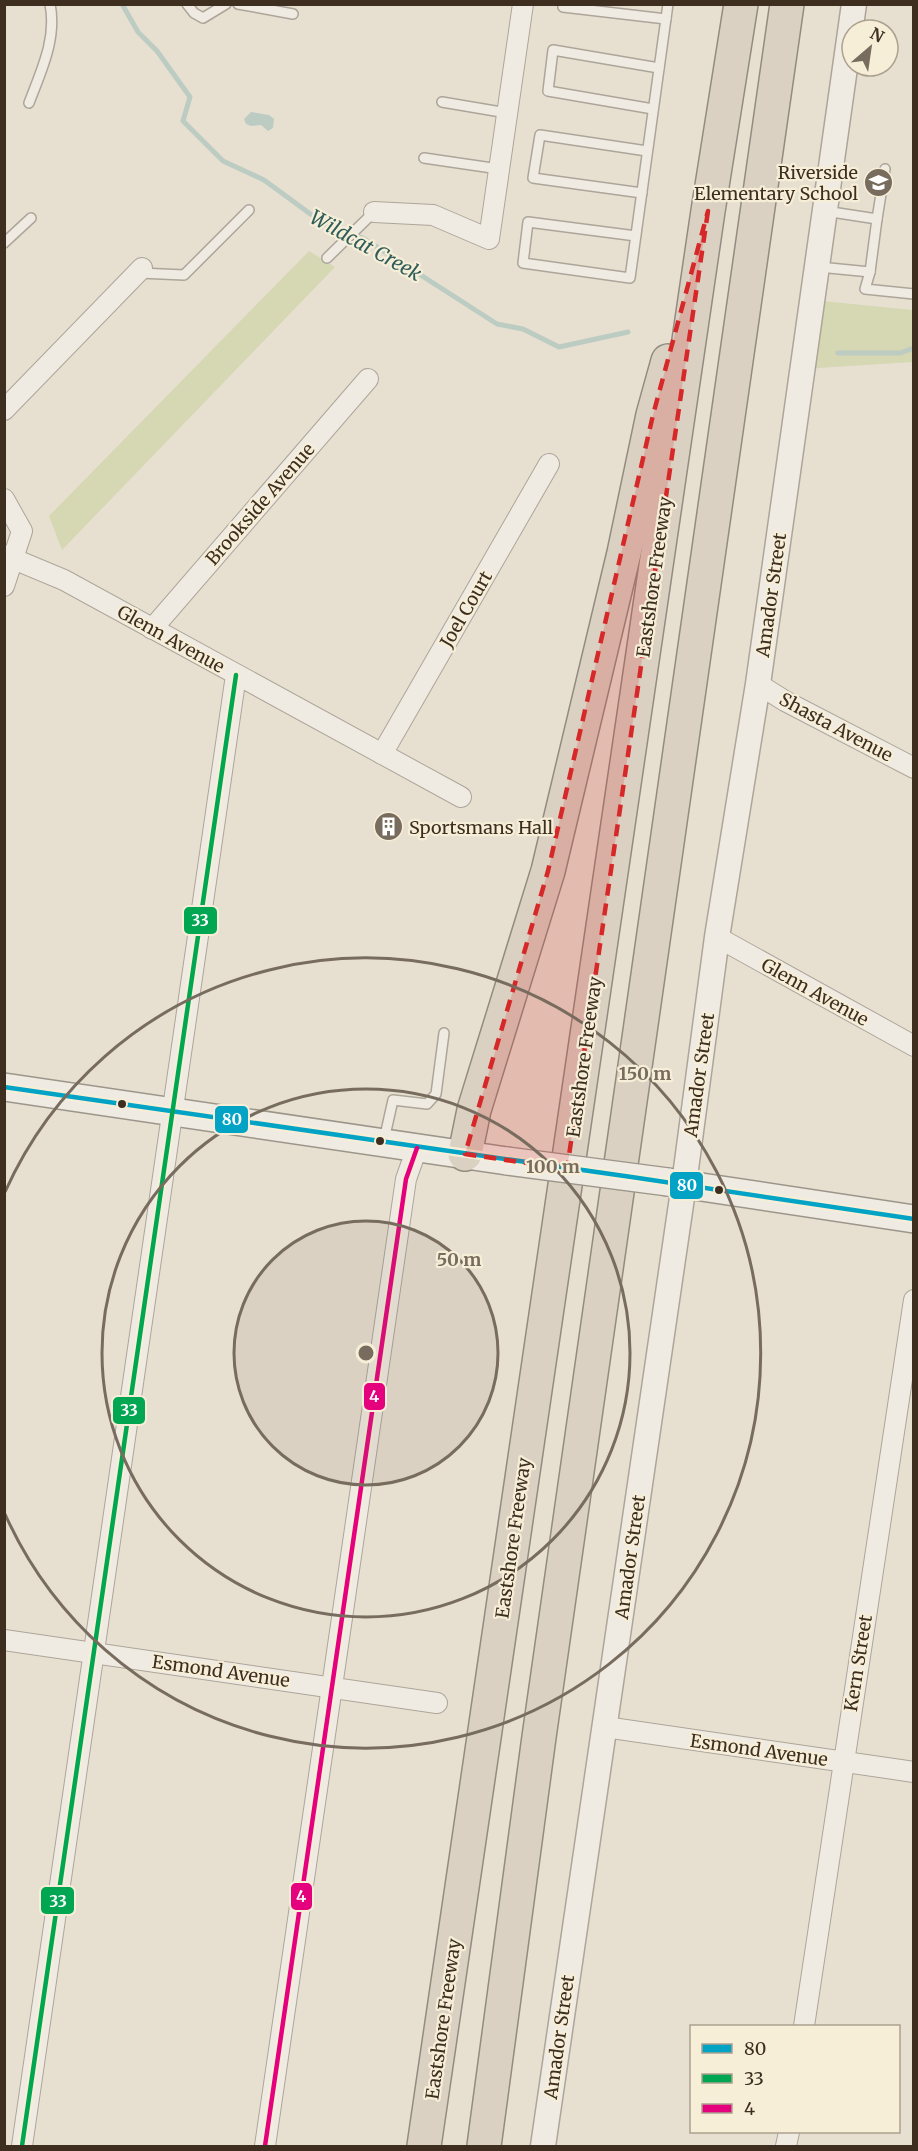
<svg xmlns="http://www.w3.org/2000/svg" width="918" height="2151" font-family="Merriweather,serif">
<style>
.green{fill:#d6d7b3}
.water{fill:#bcccc2}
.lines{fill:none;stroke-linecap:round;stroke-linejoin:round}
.stream{stroke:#bcccc2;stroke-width:5}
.service-casing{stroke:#ada599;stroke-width:12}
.minor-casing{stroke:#ada599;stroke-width:22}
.tertiary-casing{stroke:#ada599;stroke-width:27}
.secondary-casing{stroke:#9c958a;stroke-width:30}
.motorway-casing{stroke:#928b80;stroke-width:36}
.service{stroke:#efebe3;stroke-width:9}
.minor{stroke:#efebe3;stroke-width:20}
.tertiary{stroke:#efebe3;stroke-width:24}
.secondary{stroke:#efebe3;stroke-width:27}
.motorway{stroke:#dad1c2;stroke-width:33}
.secondary-bridge-casing{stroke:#9c958a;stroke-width:30;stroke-linecap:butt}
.secondary-bridge{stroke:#efebe3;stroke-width:27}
.bus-1-casing{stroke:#f7eed8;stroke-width:9}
.bus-2-casing{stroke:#f7eed8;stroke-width:9}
.bus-3-casing{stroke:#f7eed8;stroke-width:9}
.bus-1{stroke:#03a3c5;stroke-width:4.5}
.bus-2{stroke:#00a651;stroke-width:4.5}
.bus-3{stroke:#e5007d;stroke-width:4.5}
.marked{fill:#d62828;fill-opacity:0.2;stroke:#d62828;stroke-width:4.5;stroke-dasharray:12 8;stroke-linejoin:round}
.ring{fill:none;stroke:#786c5e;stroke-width:3}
.bus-dot{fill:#3d2e20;stroke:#f7eed8;stroke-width:2}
.labels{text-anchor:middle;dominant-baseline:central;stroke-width:4.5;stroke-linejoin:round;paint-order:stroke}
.poi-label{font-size:18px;fill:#3d2e20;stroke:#f7eed8;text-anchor:end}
.street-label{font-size:18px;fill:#3d2e20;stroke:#f7eed8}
.water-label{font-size:20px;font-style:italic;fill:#2f5d5a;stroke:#f7eed8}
.centre{fill:#786c5e;stroke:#f7eed8;stroke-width:3}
.ring-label{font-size:18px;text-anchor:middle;font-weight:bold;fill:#786c5e;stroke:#f7eed8;stroke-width:4.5;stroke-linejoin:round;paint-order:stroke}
.line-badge{stroke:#f7eed8;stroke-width:2}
.badge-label{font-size:16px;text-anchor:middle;font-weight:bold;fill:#fff}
</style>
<rect width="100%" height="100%" fill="#e7e0d1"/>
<g class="green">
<polygon points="309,251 335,267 62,550 49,516"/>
<polygon points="812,300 913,310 913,362 802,369"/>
</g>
<polygon class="water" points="251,112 269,115 274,119 273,128 268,131 261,125 251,126 246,124 244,119"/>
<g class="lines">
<g class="stream">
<polyline points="122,4 138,32 157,51 190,97 183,121 223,161 264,180 324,224 363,238 497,324 523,329 559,347 628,332"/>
<polyline points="838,353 900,353 914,348"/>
</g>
<defs>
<g id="service">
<polyline points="187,4 194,13 203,18 226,4"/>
<polyline points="238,4 293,14"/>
<polyline points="564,4 563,7 666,19"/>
<polyline points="442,102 507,113"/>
<path d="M29,103C41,71 57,39 50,4"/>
<polyline points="653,109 548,91 553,50 659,68"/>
<polyline points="424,158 499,169"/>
<polyline points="642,193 533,178 540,135 647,151"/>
<polyline points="877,219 885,169"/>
<polyline points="636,236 528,222 523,263 630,278 668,4"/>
<polyline points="4,243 31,218"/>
<polyline points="327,258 374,212"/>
<polyline points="819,267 870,272 877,219 825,211"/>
<polyline points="870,272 865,289 914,294"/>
<polyline points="140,273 184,275 249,210"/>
<polyline points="384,1140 393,1100 427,1104 436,1094 444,1033"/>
</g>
<g id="minor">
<polyline points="374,212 433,215 489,239 523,4"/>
<polyline points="4,410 142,268"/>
<polyline points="4,499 22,531 4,586"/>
<polyline points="4,555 64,580 461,797"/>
<polyline points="152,629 368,379"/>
<polyline points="758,684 785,701 914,768"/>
<polyline points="382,754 549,464"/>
<polyline points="717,937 914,1046"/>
<polyline points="4,1640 437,1703"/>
<polyline points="605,1727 914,1772"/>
<polyline points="804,2026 914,1300"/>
<polyline points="22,2146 236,675"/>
<polyline points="265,2146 406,1179 417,1148"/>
<polyline points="786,2146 789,2132"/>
</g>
<polyline id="tertiary" points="543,2146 684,1184 717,937 758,684 854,4"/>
<g id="secondary">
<polyline points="4,1087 507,1161"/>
<polyline points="668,1182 914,1219"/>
</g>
<g id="motorway">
<polyline points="465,1154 474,1110 548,871 624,553 653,415 668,361"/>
<polyline points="424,2146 708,211 741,4"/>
<polyline points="484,2146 539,1737 787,4"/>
</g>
</defs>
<use href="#service" class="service-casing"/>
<use href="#minor" class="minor-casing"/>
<use href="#tertiary" class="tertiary-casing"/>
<use href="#secondary" class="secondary-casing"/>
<use href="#motorway" class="motorway-casing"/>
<use href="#service" class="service"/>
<use href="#minor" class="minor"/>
<use href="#tertiary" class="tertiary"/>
<use href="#secondary" class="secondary"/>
<use href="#motorway" class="motorway"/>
<defs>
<polyline id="secondary-bridge" points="507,1161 668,1182"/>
</defs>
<use href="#secondary-bridge" class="secondary-bridge-casing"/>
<use href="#secondary-bridge" class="secondary-bridge"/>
<defs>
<path id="bus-1" d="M4,1087C308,1131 611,1173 914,1219"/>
<polyline id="bus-2" points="22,2146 236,675"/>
<polyline id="bus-3" points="265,2146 406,1179 417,1148"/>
</defs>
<use href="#bus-1" class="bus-1-casing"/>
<use href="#bus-2" class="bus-2-casing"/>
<use href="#bus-3" class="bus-3-casing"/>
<use href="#bus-1" class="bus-1"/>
<use href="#bus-2" class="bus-2"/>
<use href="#bus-3" class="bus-3"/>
</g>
<path class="marked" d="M708,211L567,1169L465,1154L548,871L653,415Z"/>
<circle cx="366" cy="1353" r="132" fill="#786c5e" fill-opacity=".12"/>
<g class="ring">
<circle cx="366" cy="1353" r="132"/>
<circle cx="366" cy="1353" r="264"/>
<path d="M5 1192A395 395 0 1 1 5 1514"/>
</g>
<defs>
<symbol id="school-disc" viewBox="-11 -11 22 22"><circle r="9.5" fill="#786c5e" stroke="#f7eed8"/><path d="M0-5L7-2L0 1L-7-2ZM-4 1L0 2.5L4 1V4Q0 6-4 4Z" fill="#fff"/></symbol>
<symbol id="building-disc" viewBox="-11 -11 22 22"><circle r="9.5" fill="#786c5e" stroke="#f7eed8"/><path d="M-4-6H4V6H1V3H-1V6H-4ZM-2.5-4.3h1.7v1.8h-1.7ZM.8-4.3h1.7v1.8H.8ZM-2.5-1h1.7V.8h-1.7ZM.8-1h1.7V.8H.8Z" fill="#fff"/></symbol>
</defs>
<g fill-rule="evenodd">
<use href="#school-disc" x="862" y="166" width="33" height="33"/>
<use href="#building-disc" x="372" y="810" width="33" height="33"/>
</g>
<g class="bus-dot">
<circle cx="122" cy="1104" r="5"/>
<circle cx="380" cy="1141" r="5"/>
<circle cx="719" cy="1190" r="5"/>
</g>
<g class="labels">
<g class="poi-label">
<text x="858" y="172">Riverside<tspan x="858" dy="21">Elementary School</tspan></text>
<text x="409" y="827" text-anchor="start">Sportsmans Hall</text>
</g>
<g class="street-label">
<text transform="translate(260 504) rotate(-49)">Brookside Avenue</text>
<text transform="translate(654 577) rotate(-82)">Eastshore Freeway</text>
<text transform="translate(771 595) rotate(-82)">Amador Street</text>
<text transform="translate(466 609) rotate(-60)">Joel Court</text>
<text transform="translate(171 639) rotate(29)">Glenn Avenue</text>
<text transform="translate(836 727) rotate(28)">Shasta Avenue</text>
<text transform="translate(815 992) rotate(29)">Glenn Avenue</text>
<text transform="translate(584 1057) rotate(-82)">Eastshore Freeway</text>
<text transform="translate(699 1075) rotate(-82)">Amador Street</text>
<text transform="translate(513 1538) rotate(-82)">Eastshore Freeway</text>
<text transform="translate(630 1557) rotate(-82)">Amador Street</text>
<text transform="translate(858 1663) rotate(-81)">Kern Street</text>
<text transform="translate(221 1671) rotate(8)">Esmond Avenue</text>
<text transform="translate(759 1750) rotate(8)">Esmond Avenue</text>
<text transform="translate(443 2019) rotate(-82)">Eastshore Freeway</text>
<text transform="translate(559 2037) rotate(-82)">Amador Street</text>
</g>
<g class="water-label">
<text transform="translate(366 245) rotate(29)">Wildcat Creek</text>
</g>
</g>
<circle cx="366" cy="1353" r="9" class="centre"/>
<g class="ring-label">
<text x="645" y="1080">150 m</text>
<text x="553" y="1173">100 m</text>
<text x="459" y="1266">50 m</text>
</g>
<g class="line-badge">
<rect x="183" y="906" width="35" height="29" rx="6" fill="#00a651"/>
<rect x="214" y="1105" width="35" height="29" rx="6" fill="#03a3c5"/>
<rect x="669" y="1171" width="35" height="29" rx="6" fill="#03a3c5"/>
<rect x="363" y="1382" width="23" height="29" rx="6" fill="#e5007d"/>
<rect x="112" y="1396" width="34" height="29" rx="6" fill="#00a651"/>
<rect x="290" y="1882" width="23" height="29" rx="6" fill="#e5007d"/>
<rect x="40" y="1886" width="35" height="29" rx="6" fill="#00a651"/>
</g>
<g class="badge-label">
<text x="200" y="926">33</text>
<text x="232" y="1125">80</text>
<text x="687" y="1191">80</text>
<text x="374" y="1402">4</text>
<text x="129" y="1416">33</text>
<text x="301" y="1902">4</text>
<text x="58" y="1907">33</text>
</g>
<rect width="918" height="2151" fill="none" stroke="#3d2e20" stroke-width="12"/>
<rect x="690" y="2025" width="210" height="108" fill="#f7eed8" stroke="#ada18e" stroke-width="1.5"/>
<rect x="702" y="2044" width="30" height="9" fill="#03a3c5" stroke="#ada18e" stroke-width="1.5"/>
<text x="744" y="2055" font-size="18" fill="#3d2e20">80</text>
<rect x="702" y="2074" width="30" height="9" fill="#00a651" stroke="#ada18e" stroke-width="1.5"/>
<text x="744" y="2085" font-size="18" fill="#3d2e20">33</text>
<rect x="702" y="2104" width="30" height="9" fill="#e5007d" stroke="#ada18e" stroke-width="1.5"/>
<text x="744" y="2115" font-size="18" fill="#3d2e20">4</text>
<g transform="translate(870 48) rotate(29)"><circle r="28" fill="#f7eed8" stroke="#ada18e" stroke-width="1.5"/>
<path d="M0-4.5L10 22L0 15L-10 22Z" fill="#786c5e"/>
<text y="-9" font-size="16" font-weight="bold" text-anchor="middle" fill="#3d2e20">N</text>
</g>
</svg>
